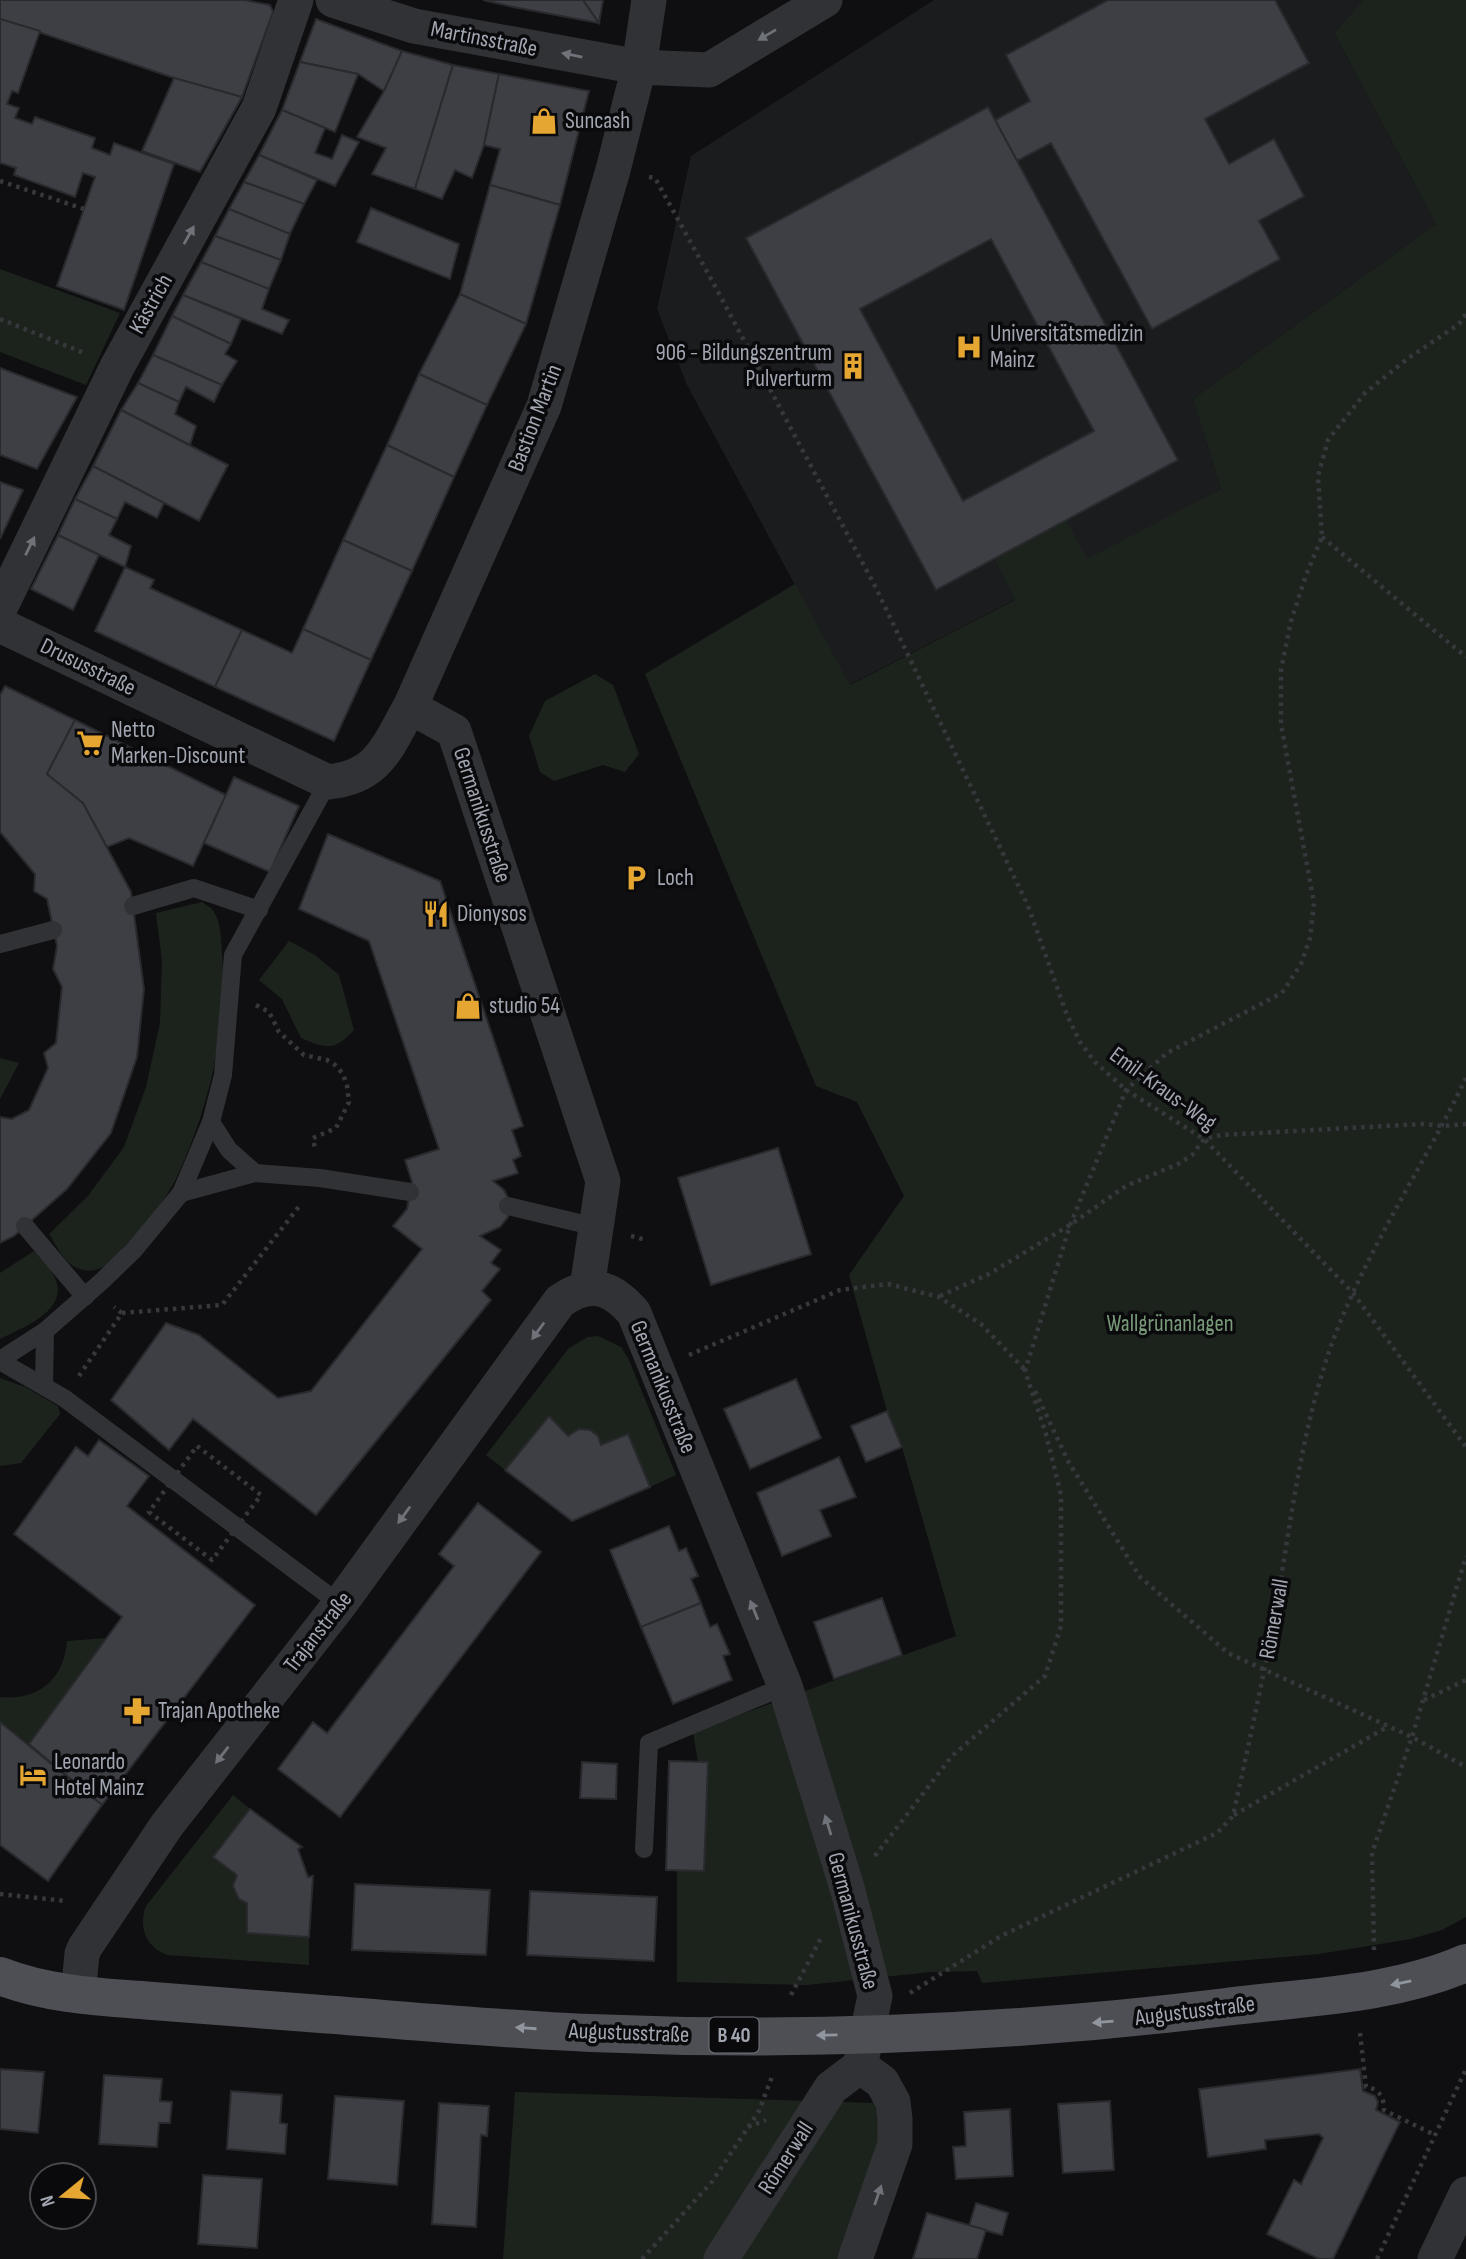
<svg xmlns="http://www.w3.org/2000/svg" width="1466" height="2259" font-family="'Sofia Sans Condensed',sans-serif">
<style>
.built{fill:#1b1c1e}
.green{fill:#1c231d}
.building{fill:#3e3f44;stroke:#292a2d;stroke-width:2;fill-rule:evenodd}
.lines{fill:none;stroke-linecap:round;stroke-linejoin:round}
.path{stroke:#37383c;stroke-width:4.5;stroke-dasharray:3.5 5;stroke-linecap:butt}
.lane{stroke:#313235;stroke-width:18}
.street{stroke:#313235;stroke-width:35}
.primary{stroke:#4d4f54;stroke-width:38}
.oneway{fill:#6f7279}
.oneway2{fill:#90959e}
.labels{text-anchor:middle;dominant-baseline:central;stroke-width:7;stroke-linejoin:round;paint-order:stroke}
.shield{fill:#0a0a0c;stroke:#747780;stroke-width:2}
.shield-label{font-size:21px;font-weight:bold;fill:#a1a6b1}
.street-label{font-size:23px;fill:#a1a6b1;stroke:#0a0a0c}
.poi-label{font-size:23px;fill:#a1a6b1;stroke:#0a0a0c;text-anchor:start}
.park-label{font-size:23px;fill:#799b7a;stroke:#0a0a0c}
</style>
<rect width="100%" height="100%" fill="#0f0f11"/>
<polygon class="built" points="934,0 1363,0 1334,33 1436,224 1193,399 1221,489 1016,599 849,685 687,385 657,309 691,156"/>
<g class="green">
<polygon points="1363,0 1466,0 1466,1917 1442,1930 1411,1939 1319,1954 982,1983 977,1971 931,1972 807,1985 677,1982 677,1870 704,1870 708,1762 698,1762 693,1732 956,1636 902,1447 887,1411 849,1275 904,1196 857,1102 816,1086 645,674 795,584 850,685 1015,600 995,559 1066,520 1087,559 1221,489 1193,399 1436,224 1334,33"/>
<polygon points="0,269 120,313 86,385 0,352"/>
<polygon points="595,674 613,685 639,754 625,772 603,765 554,781 540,772 529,736 545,701"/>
<path d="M202,902C206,905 211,907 214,912C221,923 221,940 222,953C228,1026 210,1103 180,1170C169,1197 147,1222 128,1244C115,1258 102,1276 80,1269C65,1265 57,1246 49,1234L88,1196L124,1147L146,1087L160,1023L162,961L156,913Z"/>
<path d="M289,941L315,955L339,975L354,1030C335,1051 326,1049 301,1038L282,999L259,980Z"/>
<polygon points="0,1058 19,1063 0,1099"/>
<path d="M34,1251C41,1259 51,1268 55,1278C70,1311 21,1328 0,1339V1273Z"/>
<path d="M598,1336L621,1347L629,1360L676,1475L650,1487L628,1435L601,1445C594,1426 584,1426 568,1436L549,1417L505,1470L486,1455L569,1348L588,1337Z"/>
<polygon points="0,1378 25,1387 58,1406 60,1414 21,1463 0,1466"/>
<path d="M107,1638L29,1744L0,1722V1697C38,1701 64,1680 67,1641Z"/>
<path d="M233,1795L250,1809L214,1857L237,1875L233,1886L239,1899L247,1903V1933L309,1937V1965L168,1955C146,1948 138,1927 146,1906Z"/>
<polygon points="515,2092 876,2103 884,2125 839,2259 503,2259"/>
</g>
<g class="building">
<polygon points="0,0 244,0 270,5 273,12 242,97 174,78 0,19"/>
<polygon points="483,0 583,0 599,23 513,7"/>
<polygon points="583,0 603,0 599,23"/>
<polygon points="1108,0 1275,0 1309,63 1205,119 1229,164 1274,139 1304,196 1259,221 1280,259 1152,329 1051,143 1017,161 995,120 1030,101 1006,55"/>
<polygon points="0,19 40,31 18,93 12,91 7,104 19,108 15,118 32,124 35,117 95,138 92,148 110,155 114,143 174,164 124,310 57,286 95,177 83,173 75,197 14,175 16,168 0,163"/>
<polygon points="316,19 402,51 384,91 358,74 300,62"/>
<polygon points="402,51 453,65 415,189 372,174 386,148 357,137 384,91"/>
<polygon points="300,62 358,74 335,132 282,110"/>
<polygon points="453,65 499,74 484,145 472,178 455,170 442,199 415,189"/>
<polygon points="499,74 589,91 560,205 490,185 500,149 484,145"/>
<polygon points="174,78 242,97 200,172 142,151"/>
<path d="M988,107L1178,460L936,590L746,238ZM991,239L1094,431L963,501L860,309Z"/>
<polygon points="282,110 325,128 315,153 332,159 342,135 359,142 335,186 259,155"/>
<polygon points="259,155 317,180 304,204 244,182"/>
<polygon points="244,182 304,204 290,234 229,209"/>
<polygon points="490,185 560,205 526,324 460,294"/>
<polygon points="371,208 459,244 450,279 357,242"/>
<polygon points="229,209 290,234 281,260 215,236"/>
<polygon points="215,236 281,260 269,289 201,262"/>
<polygon points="201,262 269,289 262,309 289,320 282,334 183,295"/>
<polygon points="460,294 526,324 487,405 419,374"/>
<polygon points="183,295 241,319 231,344 172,316"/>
<polygon points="172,316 231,344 225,354 237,361 222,385 153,355"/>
<polygon points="153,355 222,385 214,402 186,387 179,402 138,383"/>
<polygon points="0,368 77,397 37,469 0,455"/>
<polygon points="419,374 487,405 454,477 387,445"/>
<polygon points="138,383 179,402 175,414 196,426 190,445 121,410"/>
<polygon points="121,410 228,465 199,521 93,466"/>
<polygon points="387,445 454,477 412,571 343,540"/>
<polygon points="93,466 164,503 157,518 125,502 117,519 75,499"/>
<polygon points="0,482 23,490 0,539"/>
<polygon points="75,499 117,519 109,535 131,546 125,567 58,535"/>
<polygon points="58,535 99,555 73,610 31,589"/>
<polygon points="343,540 412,571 371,660 303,629"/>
<polygon points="125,567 154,580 150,588 242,630 215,687 95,631"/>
<polygon points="303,629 371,660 334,741 215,687 242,630 292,653"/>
<polygon points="5,686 75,720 47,774 83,803 131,892 144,989 137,1057 111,1133 67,1189 14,1236 0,1243 0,1117 12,1119 29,1110 48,1068 44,1053 56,1043 62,987 53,969 57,946 47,899 34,891 35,874 0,832 0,695"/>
<polygon points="75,720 226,795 193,866 129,838 107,847 83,803 47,774"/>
<polygon points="234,777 299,806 270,872 204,843"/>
<polygon points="328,834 440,881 523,1126 512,1130 521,1156 513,1160 518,1173 493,1181 504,1190 509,1200 508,1217 500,1227 480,1236 501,1250 491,1263 500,1269 482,1291 491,1300 316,1515 193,1419 169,1450 111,1400 166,1323 199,1335 278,1398 311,1391 422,1249 393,1226 407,1209 412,1182 405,1160 439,1149 369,941 299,909"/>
<polygon points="778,1148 811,1254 711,1285 678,1178"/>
<polygon points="796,1379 821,1438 750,1469 724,1409"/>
<polygon points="887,1411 902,1447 866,1462 851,1426"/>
<polygon points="549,1416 568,1436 579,1429 590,1430 598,1436 601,1445 628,1434 650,1487 572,1521 505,1470"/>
<polygon points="99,1440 149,1476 127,1506 255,1605 102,1805 29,1744 122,1617 14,1534 76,1447 88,1456"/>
<polygon points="839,1457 856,1497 820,1510 831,1536 782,1556 757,1493"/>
<polygon points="478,1503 541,1552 340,1817 278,1769 313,1722 327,1733 454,1566 439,1554"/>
<polygon points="669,1526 679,1551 686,1548 698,1576 691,1579 701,1603 641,1627 610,1550"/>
<polygon points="882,1598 902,1655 834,1679 814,1622"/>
<polygon points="701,1603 710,1627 717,1624 730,1654 723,1656 732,1680 673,1704 641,1627"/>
<polygon points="0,1722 102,1805 48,1881 0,1845"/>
<polygon points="669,1761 708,1762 704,1871 666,1870"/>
<polygon points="582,1762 617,1764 616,1799 580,1798"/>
<polygon points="250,1809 302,1847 298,1849 308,1877 313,1876 309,1937 247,1933 247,1903 239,1899 233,1886 237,1875 213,1857"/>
<polygon points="355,1884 490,1890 486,1955 352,1950"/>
<polygon points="530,1891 657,1897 654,1961 527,1955"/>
<polygon points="0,2069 44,2072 38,2133 0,2129"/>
<polygon points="1360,2069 1363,2091 1375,2096 1378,2102 1376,2110 1400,2122 1333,2259 1319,2259 1267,2234 1294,2180 1301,2184 1323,2138 1319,2134 1265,2140 1266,2149 1208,2157 1199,2089"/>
<polygon points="104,2075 162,2079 160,2101 172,2102 170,2123 159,2123 157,2147 99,2144"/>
<polygon points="231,2091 282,2095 280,2123 287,2124 285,2154 227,2149"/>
<polygon points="335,2096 404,2101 397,2185 328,2179"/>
<polygon points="1110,2101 1114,2170 1063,2173 1058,2104"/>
<polygon points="439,2103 489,2106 487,2136 481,2135 476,2227 432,2224"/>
<polygon points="1010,2109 1013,2176 956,2179 953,2147 966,2146 964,2112"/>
<polygon points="203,2175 262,2179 257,2248 198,2244"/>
<polygon points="976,2203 1008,2213 1002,2235 969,2226"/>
<polygon points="927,2213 986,2230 977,2259 913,2259"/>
</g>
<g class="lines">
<g class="path">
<polyline points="649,177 655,178 716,288 876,588 1028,906 1067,1015 1080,1042 1095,1062 1126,1090 1204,1139 1353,1293 1466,1447"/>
<polyline points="0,181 84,209"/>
<polyline points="0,319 84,353"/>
<polyline points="1322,537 1466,657"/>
<polyline points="256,1005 269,1012 279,1032 304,1055 327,1060 335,1065 343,1074 347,1086 349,1102 336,1128 313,1138 315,1150"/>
<polyline points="631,1236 646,1240"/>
<polyline points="940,1296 989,1274 1070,1225 1126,1186 1178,1164 1192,1155 1204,1139 1221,1135 1423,1124 1443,1126 1466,1124"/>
<polyline points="122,1313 222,1305 301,1204"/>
<polyline points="689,1355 840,1290 888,1284 939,1297 981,1324 1025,1370"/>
<polyline points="79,1376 122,1313 114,1307"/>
<polyline points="1035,1391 1068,1461 1140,1577 1228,1653 1412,1737 1466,1767"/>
<polygon points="197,1446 261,1495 212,1560 149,1512"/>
<polyline points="1424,1700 1466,1680"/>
<polyline points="1234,1815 1387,1727"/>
<polyline points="875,1856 952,1756 1045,1676 1061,1626 1061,1495 1046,1434 1025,1371 1070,1225 1126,1090 1167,1053 1282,993 1301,964 1310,938 1314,903 1281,724 1281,670 1291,621 1306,575 1322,537 1318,476 1328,440 1365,393 1407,359 1459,324 1466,314"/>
<polyline points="0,1894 66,1901"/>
<polyline points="1374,1950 1372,1853 1412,1737 1466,1556"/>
<path d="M910,1993L1001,1936L1217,1833L1233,1816C1249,1743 1265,1671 1278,1597C1292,1512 1303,1425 1332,1343C1366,1251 1423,1167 1466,1078"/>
<polyline points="791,1995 821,1938"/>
<path d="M1360,2033L1366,2087C1380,2089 1384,2098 1384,2110L1435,2135"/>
<polyline points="748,2127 766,2120"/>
<polyline points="642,2259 711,2183 759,2111 773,2074"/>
<polyline points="1377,2259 1466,2069"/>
</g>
<g class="lane">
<polyline points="133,906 194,888 259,910"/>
<polyline points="0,944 53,930"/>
<polyline points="211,1122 229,1150 255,1173"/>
<polyline points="181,1193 255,1173 320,1178 410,1192"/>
<polyline points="508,1206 596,1227"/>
<polyline points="25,1226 85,1297"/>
<polyline points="0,1360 45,1331 101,1282 134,1250 181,1193 211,1122 223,1075 233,955 328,782"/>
<polyline points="0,1361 64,1398 340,1604"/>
<polyline points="44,1386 45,1331"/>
<polyline points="644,1849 649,1743 785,1686"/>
</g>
<g class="street">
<polyline points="333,0 414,26 639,67 709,70 825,0"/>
<polyline points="0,608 117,367 259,108 296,0"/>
<path d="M0,625L328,782C379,777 387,747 410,707L544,406L613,170L639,67L649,0"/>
<polyline points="410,707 454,731 603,1181 587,1288"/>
<path d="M78,1995L82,1954L85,1947L167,1825L340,1604L560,1301C590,1280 611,1286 634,1313L785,1686L848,1891L875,1996L860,2066L831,2088L721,2259"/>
<polyline points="855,2259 895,2144 895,2119 893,2102 882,2082 860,2066"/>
<polyline points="1435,2259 1466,2194"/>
</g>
<path class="primary" d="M0,1976C49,1995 101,1997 153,2001C205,2005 256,2009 308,2013C402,2020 496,2029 590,2033C802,2042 1015,2033 1226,2007C1306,1997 1392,1995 1466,1963"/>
</g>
<defs><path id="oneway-solid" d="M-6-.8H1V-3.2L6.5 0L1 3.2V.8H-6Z" transform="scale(1.75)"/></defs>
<g class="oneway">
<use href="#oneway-solid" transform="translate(767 35) rotate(149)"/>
<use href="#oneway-solid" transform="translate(572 55) rotate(-169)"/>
<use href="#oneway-solid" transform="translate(189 235) rotate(-61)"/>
<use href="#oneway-solid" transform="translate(30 546) rotate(-64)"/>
<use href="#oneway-solid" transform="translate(538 1331) rotate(126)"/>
<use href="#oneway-solid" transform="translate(404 1515) rotate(126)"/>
<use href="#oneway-solid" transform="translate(754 1610) rotate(-112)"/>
<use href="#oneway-solid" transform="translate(222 1755) rotate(128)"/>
<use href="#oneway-solid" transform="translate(828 1825) rotate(-107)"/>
<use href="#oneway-solid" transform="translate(878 2195) rotate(-71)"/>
</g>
<g class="oneway2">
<use href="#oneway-solid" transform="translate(1401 1983) rotate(169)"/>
<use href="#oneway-solid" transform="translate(1103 2022) rotate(175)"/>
<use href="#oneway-solid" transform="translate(526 2028) rotate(-176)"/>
<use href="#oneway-solid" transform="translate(827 2035) rotate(179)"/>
</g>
<defs>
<symbol id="shop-bare" viewBox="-9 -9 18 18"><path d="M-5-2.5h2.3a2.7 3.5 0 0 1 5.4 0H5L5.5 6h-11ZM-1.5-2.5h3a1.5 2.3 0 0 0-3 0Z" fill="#e6a632" stroke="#0a0a0c" stroke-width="2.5" paint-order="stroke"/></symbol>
<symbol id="hospital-bare" viewBox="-9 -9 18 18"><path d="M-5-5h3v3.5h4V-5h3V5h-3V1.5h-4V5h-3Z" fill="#e6a632" stroke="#0a0a0c" stroke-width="2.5" paint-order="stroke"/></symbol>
<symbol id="building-bare" viewBox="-9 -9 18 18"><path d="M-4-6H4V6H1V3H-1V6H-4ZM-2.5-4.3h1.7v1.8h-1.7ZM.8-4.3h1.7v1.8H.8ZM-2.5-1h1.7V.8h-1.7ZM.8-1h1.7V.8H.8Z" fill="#e6a632" stroke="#0a0a0c" stroke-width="2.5" paint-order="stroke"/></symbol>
<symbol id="supermarket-bare" viewBox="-9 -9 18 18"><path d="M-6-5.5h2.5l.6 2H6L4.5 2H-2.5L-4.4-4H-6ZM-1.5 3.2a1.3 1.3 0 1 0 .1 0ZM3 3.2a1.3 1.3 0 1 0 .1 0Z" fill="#e6a632" stroke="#0a0a0c" stroke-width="2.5" paint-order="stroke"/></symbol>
<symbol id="parking-bare" viewBox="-9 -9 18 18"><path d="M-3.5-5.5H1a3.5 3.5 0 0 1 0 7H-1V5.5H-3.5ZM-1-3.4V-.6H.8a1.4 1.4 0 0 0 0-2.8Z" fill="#e6a632" stroke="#0a0a0c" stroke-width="2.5" paint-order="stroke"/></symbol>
<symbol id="restaurant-bare" viewBox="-9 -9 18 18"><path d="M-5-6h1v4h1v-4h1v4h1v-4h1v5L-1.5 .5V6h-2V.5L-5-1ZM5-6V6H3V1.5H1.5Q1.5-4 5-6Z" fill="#e6a632" stroke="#0a0a0c" stroke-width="2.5" paint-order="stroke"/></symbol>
<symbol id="pharmacy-bare" viewBox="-9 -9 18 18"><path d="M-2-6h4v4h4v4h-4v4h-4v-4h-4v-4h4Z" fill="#e6a632" stroke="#0a0a0c" stroke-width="2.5" paint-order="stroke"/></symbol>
<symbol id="hotel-bare" viewBox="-9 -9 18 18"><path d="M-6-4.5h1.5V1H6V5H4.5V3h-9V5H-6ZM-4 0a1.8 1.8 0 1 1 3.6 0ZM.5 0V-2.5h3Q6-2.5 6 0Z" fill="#e6a632" stroke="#0a0a0c" stroke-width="2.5" paint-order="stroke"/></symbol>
</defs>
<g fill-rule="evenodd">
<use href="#shop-bare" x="525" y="102" width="38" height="38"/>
<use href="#hospital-bare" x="950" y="328" width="38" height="38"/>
<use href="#building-bare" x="834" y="347" width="38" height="38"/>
<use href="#supermarket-bare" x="71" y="724" width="38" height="38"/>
<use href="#parking-bare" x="617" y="859" width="38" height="38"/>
<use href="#restaurant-bare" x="417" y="895" width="38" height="38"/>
<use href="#shop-bare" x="449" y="987" width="38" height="38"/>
<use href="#pharmacy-bare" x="118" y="1692" width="38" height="38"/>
<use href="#hotel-bare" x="14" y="1756" width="38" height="38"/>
</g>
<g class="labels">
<rect class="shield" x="709.5" y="2017.5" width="49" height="35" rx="5"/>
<g class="shield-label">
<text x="734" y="2035">B 40</text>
</g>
<g class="street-label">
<text transform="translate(484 39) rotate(11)">Martinsstraße</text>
<text transform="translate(151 304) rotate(-61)">Kästrich</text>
<text transform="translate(535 418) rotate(-69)">Bastion Martin</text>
<text transform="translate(88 667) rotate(26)">Drususstraße</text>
<text transform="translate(482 815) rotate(72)">Germanikusstraße</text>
<text transform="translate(1163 1089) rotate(36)">Emil-Kraus-Weg</text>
<text transform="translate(663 1387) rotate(68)">Germanikusstraße</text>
<text transform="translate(1274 1619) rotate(-80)">Römerwall</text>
<text transform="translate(318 1632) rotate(-52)">Trajanstraße</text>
<text transform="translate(853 1921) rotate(75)">Germanikusstraße</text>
<text transform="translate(1195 2011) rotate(-7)">Augustusstraße</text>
<text transform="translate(629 2033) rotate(2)">Augustusstraße</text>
<text transform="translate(786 2158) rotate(-57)">Römerwall</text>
</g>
<g class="poi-label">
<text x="565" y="121">Suncash</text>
<text x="990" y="334">Universitätsmedizin<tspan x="990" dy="26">Mainz</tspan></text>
<text x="832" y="353" text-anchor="end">906 - Bildungszentrum<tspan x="832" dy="26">Pulverturm</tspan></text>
<text x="111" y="730">Netto<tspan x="111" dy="26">Marken-Discount</tspan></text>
<text x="657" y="878">Loch</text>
<text x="457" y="914">Dionysos</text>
<text x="489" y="1006">studio 54</text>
<text x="158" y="1711">Trajan Apotheke</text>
<text x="54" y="1762">Leonardo<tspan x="54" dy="26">Hotel Mainz</tspan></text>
</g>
<g class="park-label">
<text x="1170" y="1324">Wallgrünanlagen</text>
</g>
</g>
<g transform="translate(63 2196) rotate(252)"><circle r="33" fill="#0a0a0c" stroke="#46484e" stroke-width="2"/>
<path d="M0-5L12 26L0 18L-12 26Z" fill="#e6a632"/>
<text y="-10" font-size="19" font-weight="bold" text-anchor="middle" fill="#a1a6b1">N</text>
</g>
</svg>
